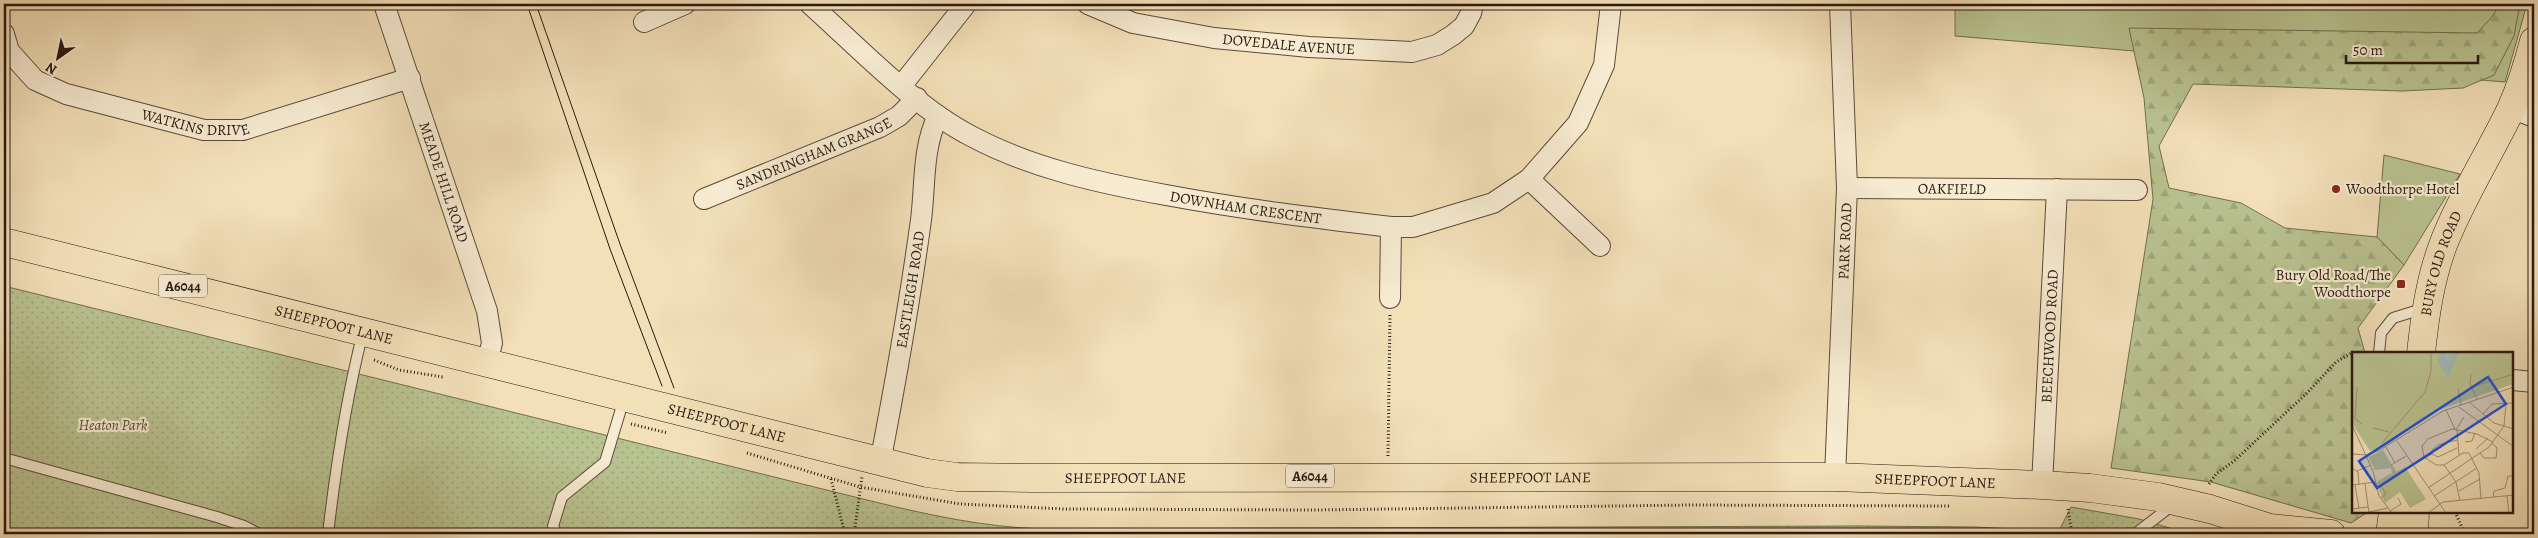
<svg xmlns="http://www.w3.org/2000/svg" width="2538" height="538" font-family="Alegreya,serif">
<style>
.grass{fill:#b9c390;stroke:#726e50}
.forest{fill:url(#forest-firs);stroke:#726e50}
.park{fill:url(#park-dots);stroke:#726e50}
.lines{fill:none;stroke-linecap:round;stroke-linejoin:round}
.lane-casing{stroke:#5c4a3b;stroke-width:12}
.street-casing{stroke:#5c4a3b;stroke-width:22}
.primary-casing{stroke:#2a1811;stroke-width:29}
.path{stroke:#2a1811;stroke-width:3;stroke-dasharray:1 2.5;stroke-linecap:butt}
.lane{stroke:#f7ebd1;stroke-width:10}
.street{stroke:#f7ebd1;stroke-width:20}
.primary{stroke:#f3e0b8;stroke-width:28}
.tram{stroke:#2a1811;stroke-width:1}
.poi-dot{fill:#8f2418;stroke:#f7ebd1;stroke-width:2}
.labels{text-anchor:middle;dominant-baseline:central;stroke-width:4.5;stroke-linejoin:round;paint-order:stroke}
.shield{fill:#f7ebd1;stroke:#68574b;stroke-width:1}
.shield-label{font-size:14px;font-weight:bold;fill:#2a1811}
.street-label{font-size:15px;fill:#2a1811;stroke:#f7ebd1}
.poi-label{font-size:15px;fill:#2a1811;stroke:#f7ebd1;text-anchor:start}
.park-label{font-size:15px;font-style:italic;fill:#554b37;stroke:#f7ebd1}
.inset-road{fill:none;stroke:#a39075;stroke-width:1}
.view{fill:#1d4ed8;fill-opacity:0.15;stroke:#1d4ed8;stroke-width:2.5}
.inset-edge{fill:none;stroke:#2a1811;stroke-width:2.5}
</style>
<defs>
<pattern id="forest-firs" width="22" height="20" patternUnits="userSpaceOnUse" patternTransform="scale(1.25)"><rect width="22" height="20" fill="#b9c390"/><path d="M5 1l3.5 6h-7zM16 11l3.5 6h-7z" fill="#9fa77b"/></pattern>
<pattern id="park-dots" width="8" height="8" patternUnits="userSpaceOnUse" patternTransform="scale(1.25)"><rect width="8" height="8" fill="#b9c390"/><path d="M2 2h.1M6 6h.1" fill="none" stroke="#9fa77b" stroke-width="1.8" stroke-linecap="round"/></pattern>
</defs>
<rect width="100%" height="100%" fill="#f3e0b8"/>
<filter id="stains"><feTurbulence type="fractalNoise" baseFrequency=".004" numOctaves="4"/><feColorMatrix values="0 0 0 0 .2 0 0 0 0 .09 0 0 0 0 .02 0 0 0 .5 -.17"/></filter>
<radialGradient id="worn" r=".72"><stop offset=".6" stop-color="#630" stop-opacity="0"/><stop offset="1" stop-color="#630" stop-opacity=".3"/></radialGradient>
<g class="grass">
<polygon points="1955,4 2527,4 2505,82 1955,36"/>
<polygon points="2384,155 2460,174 2404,265 2377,237"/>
</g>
<polygon class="forest" points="2500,4 2520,4 2514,36 2494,75 2463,88 2402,91 2193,84 2159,146 2169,188 2241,203 2285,228 2377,237 2404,265 2358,328 2365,353 2353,353 2353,512 2368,512 2351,523 2211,482 2111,468 2153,199 2144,98 2129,28 2477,33 2492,17"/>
<path class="park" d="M4,286L871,501C929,515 983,527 1043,529L1859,526L1974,527L2059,531L2071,507L2139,519L2190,534H4Z"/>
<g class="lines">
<defs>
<g id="lane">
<polyline points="2379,353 2381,333 2393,318 2425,308"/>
<polyline points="4,458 217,517 244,526 259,534"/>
<path d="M328,534C336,465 346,399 363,332"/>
<polyline points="557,534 553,526 562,497 605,462 624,399"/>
<polyline points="2135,534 2174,504"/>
</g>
<g id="street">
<path id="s1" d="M384,4L487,311L492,343L487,362"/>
<path id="s2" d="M810,4C857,46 916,108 971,136C1031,168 1099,183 1166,195C1241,209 1315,218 1391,227H1413L1493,203L1529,179L1578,123L1604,65L1611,4"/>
<path id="s3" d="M1088,4L1133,23L1214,38L1309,47L1412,52L1437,45L1453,35L1464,26L1471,13L1473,4"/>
<polyline points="644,22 685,4"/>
<path id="s4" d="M4,34L9,51L35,80L66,94L204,130H243L410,78"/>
<polyline points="902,85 966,4"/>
<polyline points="2511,108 2534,117"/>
<polyline points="1529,179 1600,246"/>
<path id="s5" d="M1847,188L2137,190"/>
<path id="s6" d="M704,199L880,127L899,116L917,98"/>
<polyline points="1390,298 1391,227"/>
<polyline points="2512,380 2534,382"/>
<path id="s7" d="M880,463C895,385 909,306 920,227C926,191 921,150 938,116"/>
<path id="s8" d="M1835,477L1847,188L1840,4"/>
<path id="s9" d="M2042,485L2057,189"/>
</g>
<g id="primary">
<path id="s10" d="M4,242L927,473L957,477L1032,478L1835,477L2042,485L2090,488L2158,497L2210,509L2270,528L2331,534"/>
<path id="s11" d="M2421,353C2425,316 2430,280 2443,245C2461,198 2489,155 2511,109C2521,87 2528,64 2534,41"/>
<polyline points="2390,534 2393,512"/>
<polyline points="2414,534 2415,512"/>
</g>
</defs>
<use href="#lane" class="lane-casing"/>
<use href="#street" class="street-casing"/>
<use href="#primary" class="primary-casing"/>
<g class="path">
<polyline points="374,360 399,370 443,377"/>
<polyline points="631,424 668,433"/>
<polyline points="747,453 860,487 960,504 1065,509 1314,510 1690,505 1949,506"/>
<polyline points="1388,456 1390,314"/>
<polyline points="831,479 845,534"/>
<polyline points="2209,484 2216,474 2234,461 2307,393 2336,362 2355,351"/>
<polyline points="2068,509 2072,534"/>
<polyline points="2455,512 2465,534"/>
<polyline points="854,534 862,477"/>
</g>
<use href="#lane" class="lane"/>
<use href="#street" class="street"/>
<use href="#primary" class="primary"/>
<g class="tram">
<polyline points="527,4 610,249 662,386"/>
<polyline points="536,4 620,244 674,388"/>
</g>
</g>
<g class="poi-dot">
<circle cx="2336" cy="189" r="5"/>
<rect x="2396" y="279" width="10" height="10" rx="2.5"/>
</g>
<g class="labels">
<g class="shield">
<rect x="159" y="274.5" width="48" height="23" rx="4"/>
<rect x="1286" y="464.5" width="48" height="23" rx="4"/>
</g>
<g class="shield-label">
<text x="183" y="286">A6044</text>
<text x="1310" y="476">A6044</text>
</g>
<g class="street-label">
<text stroke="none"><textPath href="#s3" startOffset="206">DOVEDALE AVENUE</textPath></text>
<text stroke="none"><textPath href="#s4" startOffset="224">WATKINS DRIVE</textPath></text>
<text stroke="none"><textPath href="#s6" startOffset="119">SANDRINGHAM GRANGE</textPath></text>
<text stroke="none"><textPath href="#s1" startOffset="188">MEADE HILL ROAD</textPath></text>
<text stroke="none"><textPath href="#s5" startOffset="105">OAKFIELD</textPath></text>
<text stroke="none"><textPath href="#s2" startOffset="494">DOWNHAM CRESCENT</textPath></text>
<text stroke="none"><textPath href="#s8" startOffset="236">PARK ROAD</textPath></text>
<text stroke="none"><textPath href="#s11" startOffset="92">BURY OLD ROAD</textPath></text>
<text stroke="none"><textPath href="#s7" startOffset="176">EASTLEIGH ROAD</textPath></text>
<text stroke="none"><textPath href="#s10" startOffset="340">SHEEPFOOT LANE</textPath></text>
<text stroke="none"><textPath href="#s9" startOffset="149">BEECHWOOD ROAD</textPath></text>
<text stroke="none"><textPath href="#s10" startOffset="745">SHEEPFOOT LANE</textPath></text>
<text stroke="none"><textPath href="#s10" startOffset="1150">SHEEPFOOT LANE</textPath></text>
<text stroke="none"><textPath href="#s10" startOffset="1555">SHEEPFOOT LANE</textPath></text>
<text stroke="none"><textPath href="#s10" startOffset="1960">SHEEPFOOT LANE</textPath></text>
</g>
<g class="poi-label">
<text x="2346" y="189">Woodthorpe Hotel</text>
<text x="2391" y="275" text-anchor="end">Bury Old Road/The<tspan x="2391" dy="17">Woodthorpe</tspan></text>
</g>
<g class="park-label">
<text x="113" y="425">Heaton Park</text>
</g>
</g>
<g transform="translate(2352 352)">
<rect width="161" height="161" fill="#f3e0b8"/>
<path d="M53,115L74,147L58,156L48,140L33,151L24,131Z" fill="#b9c390"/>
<path d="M31,98L45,121L27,134L26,129L40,121L39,116L23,118L16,105Z" fill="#b9c390"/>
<path d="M0,0H161V32L86,58L32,95L18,99L0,71Z" fill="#b9c390"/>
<path d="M88,0H95L94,7L100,0H107L96,25L86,10Z" fill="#a0baba"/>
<path class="inset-road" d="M119,22L118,32L125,47M5,35L3,67L10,72M119,35L162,22M106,36L109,53M117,50L142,71L162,77M107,55L162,95M94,58L103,77M131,62L140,52L162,51M0,73L21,119L27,144L40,161M21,76L37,80M104,78L112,65M105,78L107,103M45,89L94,161M113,90L120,89L123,81M30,91L73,40L79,19V0M34,95L43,111M124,97L136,86M128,101L132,106H144L145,96L140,91M0,102L15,103L28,98L91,59L162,35M80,102V98L86,93L105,88M80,102L86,105L105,96M39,113L54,104M61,113L80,102M92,113L104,130L108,149M0,116L6,120L7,133M5,119L19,113M13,132L17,161M0,133L23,130M3,133L7,156M29,134L34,142L29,146M76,136L137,95L152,74L154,52M107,139L128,127M82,144L125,116M155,144L157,161M141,145L142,139L153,136L156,124H162M129,147L127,121L117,101H111L92,113H84L72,105L70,94L76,87L100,77L125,82L141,90M0,157L16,155M38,159L49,152L46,146M17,160L36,156M76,161L91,150L162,143M125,161H155"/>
<path class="view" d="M136,25L154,52L25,136L7,109Z"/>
<rect width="161" height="161" class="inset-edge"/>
</g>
<rect width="2538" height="538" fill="none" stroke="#f3e0b8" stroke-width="20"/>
<rect x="5" y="5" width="2528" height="528" fill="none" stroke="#2a1811" stroke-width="2.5"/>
<rect x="10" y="10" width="2518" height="518" fill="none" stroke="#2a1811"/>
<g transform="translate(58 58) rotate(213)" stroke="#f7ebd1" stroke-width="4" paint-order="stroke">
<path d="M0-4L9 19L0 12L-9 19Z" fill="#2a1811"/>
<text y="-8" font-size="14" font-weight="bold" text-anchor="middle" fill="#2a1811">N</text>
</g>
<path d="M2346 55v8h132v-8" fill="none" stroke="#2a1811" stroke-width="2.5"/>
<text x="2353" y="55" font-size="15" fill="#2a1811" stroke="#f7ebd1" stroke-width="4" paint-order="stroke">50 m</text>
<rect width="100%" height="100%" filter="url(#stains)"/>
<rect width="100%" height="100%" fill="url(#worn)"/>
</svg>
